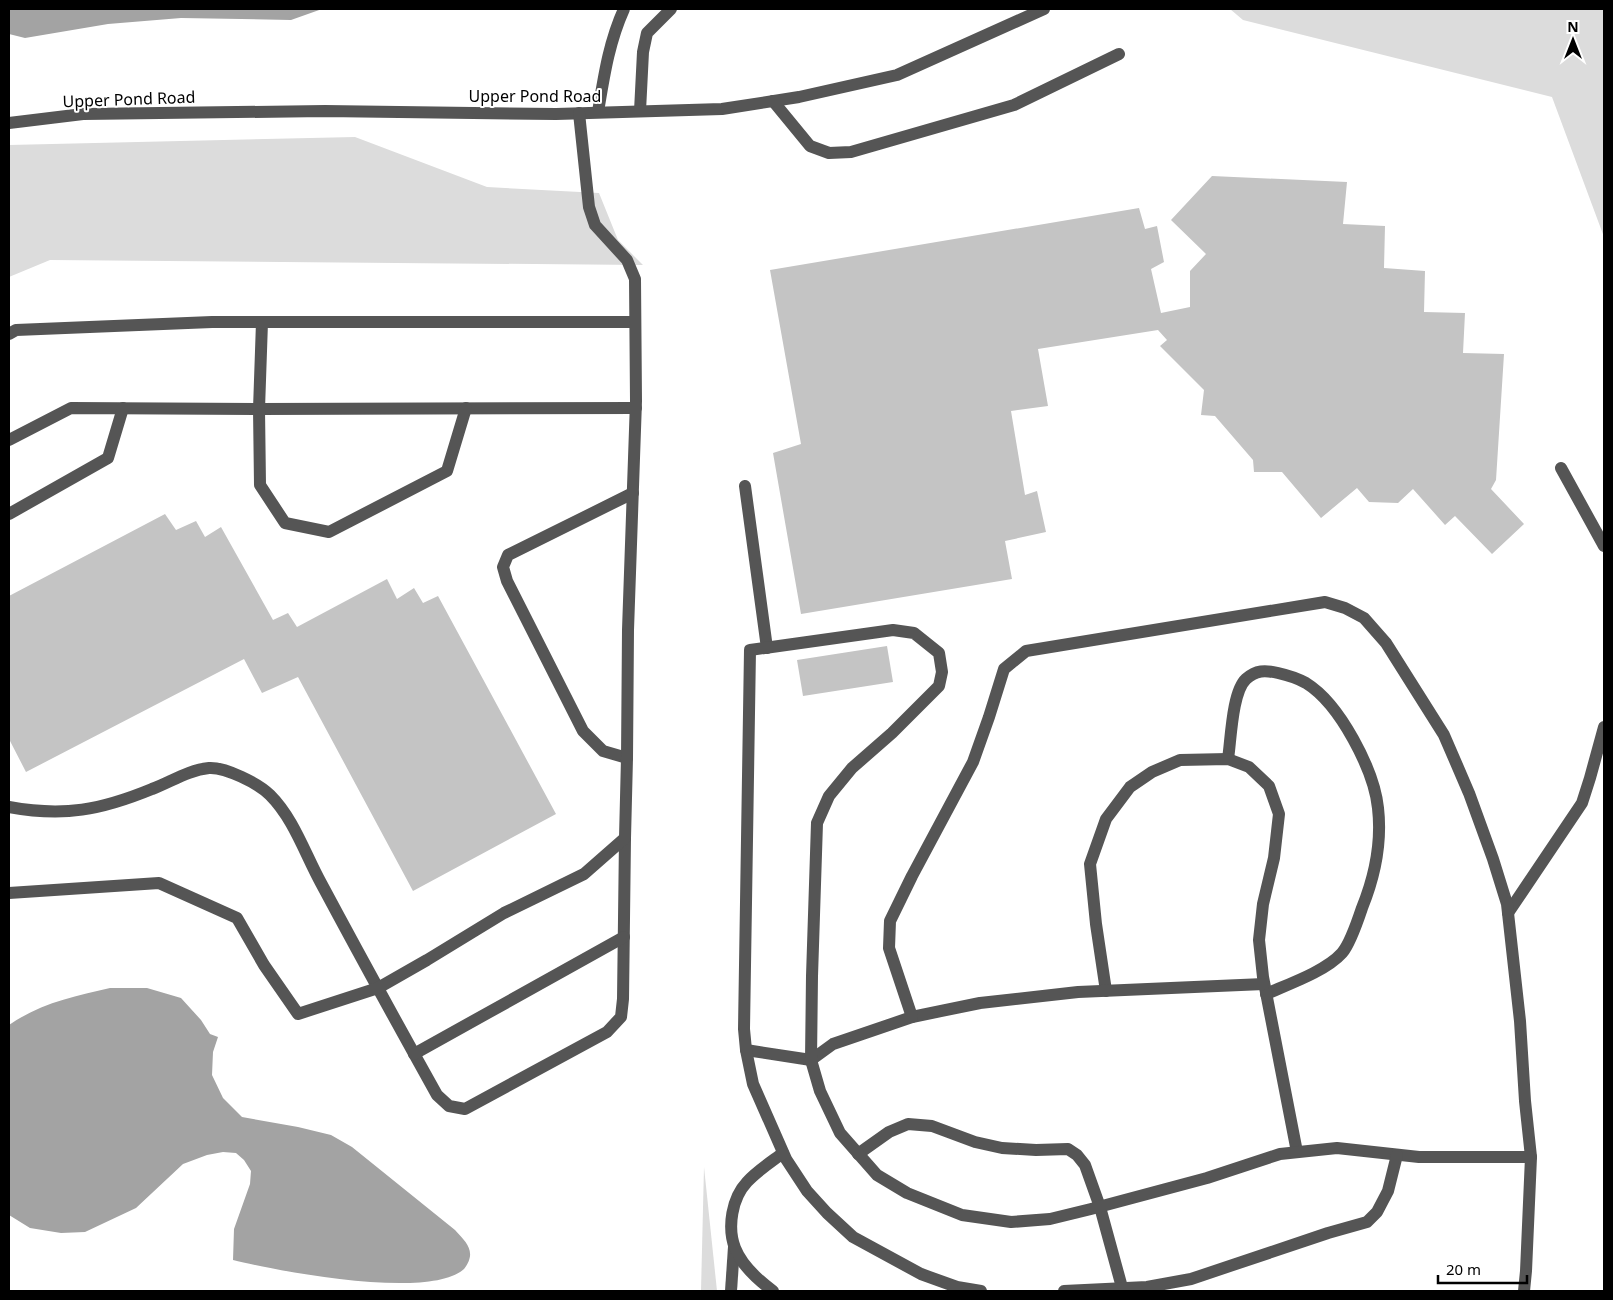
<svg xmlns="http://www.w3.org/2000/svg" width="1613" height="1300" font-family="'Noto Sans',sans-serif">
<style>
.green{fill:#dcdcdc}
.water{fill:#a3a3a3}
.building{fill:#c4c4c4}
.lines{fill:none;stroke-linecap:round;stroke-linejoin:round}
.minor{stroke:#555;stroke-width:12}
.labels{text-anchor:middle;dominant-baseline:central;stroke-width:4;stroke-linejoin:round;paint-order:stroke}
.street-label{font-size:16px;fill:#000;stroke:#fff}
</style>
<rect width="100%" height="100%" fill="#fff"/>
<g class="green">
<polygon points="1230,9 1604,9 1604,237 1552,97 1243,20"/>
<polygon points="355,137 487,187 599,193 618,240 643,265 50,260 9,277 9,145"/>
<polygon points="704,1167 717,1291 701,1291"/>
</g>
<g class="water">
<polygon points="9,9 322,9 291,20 181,18 108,24 25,38 9,34"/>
<path d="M110,988H147L181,998L201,1020L210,1034L218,1037L213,1052L212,1075L223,1098L242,1117L298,1127L331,1135L352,1147L455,1230C467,1243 477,1252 464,1269C430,1300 282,1272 233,1260L234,1229L250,1184L251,1171L244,1160L236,1153L223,1152L207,1155L183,1164L136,1208L85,1232L61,1233L30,1228L9,1215V1025C39,1004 74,996 110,988Z"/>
</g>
<g class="building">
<polygon points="1212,176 1347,182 1343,224 1385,226 1384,268 1425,271 1424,312 1465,313 1463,353 1504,354 1496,480 1491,489 1524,524 1492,554 1455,516 1445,525 1413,489 1398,503 1369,502 1357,488 1321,518 1282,472 1254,472 1253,460 1215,416 1201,415 1204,390 1160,346 1167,340 1158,330 1038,349 1048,406 1011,411 1025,495 1037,491 1046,532 1005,541 1012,579 801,614 773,453 801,444 770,270 1139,208 1145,229 1157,226 1164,262 1151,269 1161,313 1190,307 1190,271 1206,254 1171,220"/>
<polygon points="165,514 176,530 196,521 205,537 221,527 273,620 288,613 297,627 387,579 397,599 414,588 423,603 438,596 556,814 413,891 298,677 262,693 244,659 26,772 9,739 9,596"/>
<polygon points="887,646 893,682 803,696 797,660"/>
</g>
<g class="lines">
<g class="minor">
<polyline points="773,101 810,146 829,153 851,152 1014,105 1119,54"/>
<polyline points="640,111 643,52 647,33 671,9"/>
<path d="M598,112C604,76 609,42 624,9"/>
<polyline points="9,123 83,114 325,111 556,114 722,109 799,97 897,75 1044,9"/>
<polyline points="262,322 259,409 636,408"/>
<polyline points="9,334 16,330 212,322 635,322"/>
<polyline points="9,440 71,408 259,409 260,485 285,523 329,532 447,471 466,408"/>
<polyline points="1561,468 1604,546"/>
<polyline points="745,486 767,648"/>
<polyline points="9,514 108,458 123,408"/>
<polyline points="627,758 603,751 583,731 507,581 503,567 508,555 633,493"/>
<path d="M1228,759C1231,740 1232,692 1246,679C1256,670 1265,670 1278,673C1287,675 1297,678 1306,683C1340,704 1374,770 1378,808C1382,843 1375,876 1362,908C1358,920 1350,944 1342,953C1326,971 1289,984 1266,994"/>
<path d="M9,807C64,817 101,810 152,789C171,782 188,770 209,768C225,767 258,783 270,795C294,819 305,854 321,883C359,954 398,1025 437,1095L449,1106L465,1109L607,1032L621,1017L623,999L625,838"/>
<polyline points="9,893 159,883 237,918 264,965 298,1014 378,988 427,960 504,913 584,874 625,838 627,758 628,630 636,401 635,279 627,260 595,225 589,207 579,113"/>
<polyline points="1508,913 1582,803 1590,778 1604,727"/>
<polyline points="1106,991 1096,924 1090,864 1106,819 1130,787 1152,772 1180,760 1228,759 1249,767 1269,786 1279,814 1274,858 1263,904 1259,940 1263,977 1297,1152"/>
<polyline points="912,1017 980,1003 1078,992 1264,984"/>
<polyline points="746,1050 811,1060 833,1044 912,1017 889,948 890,921 912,876 973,762 989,717 1004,669 1026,651 1325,602 1345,608 1364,618 1386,643 1444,735 1469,793 1493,859 1507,904 1520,1021 1525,1101 1531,1157"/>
<polyline points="414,1054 624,937"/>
<polyline points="858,1154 889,1132 908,1124 932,1126 975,1142 1002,1148 1036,1150 1068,1149 1077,1155 1085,1165 1100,1207 1123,1291"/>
<polyline points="731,1291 734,1247"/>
<path d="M773,1291C758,1280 742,1266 735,1248C727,1227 732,1198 747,1182C757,1171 771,1162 783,1153"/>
<polyline points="981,1291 957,1287 921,1274 853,1237 827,1213 807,1191 786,1159 753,1084 746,1050 744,1029 750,650 893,630 914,633 939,653 942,672 939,686 892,733 852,768 829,796 817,823 812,976 811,1060 820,1091 840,1133 877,1175 907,1193 962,1215 1011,1222 1050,1219 1091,1209 1207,1178 1280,1154 1337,1148 1419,1157 1531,1157 1526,1271 1524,1291"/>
<polyline points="1064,1291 1147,1287 1191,1279 1328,1233 1367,1222 1377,1212 1388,1191 1397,1155"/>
</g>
</g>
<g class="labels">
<g class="street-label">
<text x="535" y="96">Upper Pond Road</text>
<text transform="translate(129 99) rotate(-2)">Upper Pond Road</text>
</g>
</g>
<rect width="1613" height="1300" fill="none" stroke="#000000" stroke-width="20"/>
<g transform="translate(1573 40)" stroke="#ffffff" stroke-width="4" paint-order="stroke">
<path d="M0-4L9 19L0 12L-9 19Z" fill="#000000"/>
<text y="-8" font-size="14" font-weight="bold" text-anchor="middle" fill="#000000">N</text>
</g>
<path d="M1438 1275v8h89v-8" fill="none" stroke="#000000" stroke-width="2.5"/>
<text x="1446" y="1275" font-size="15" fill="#000000" stroke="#ffffff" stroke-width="4" paint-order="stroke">20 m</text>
</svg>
